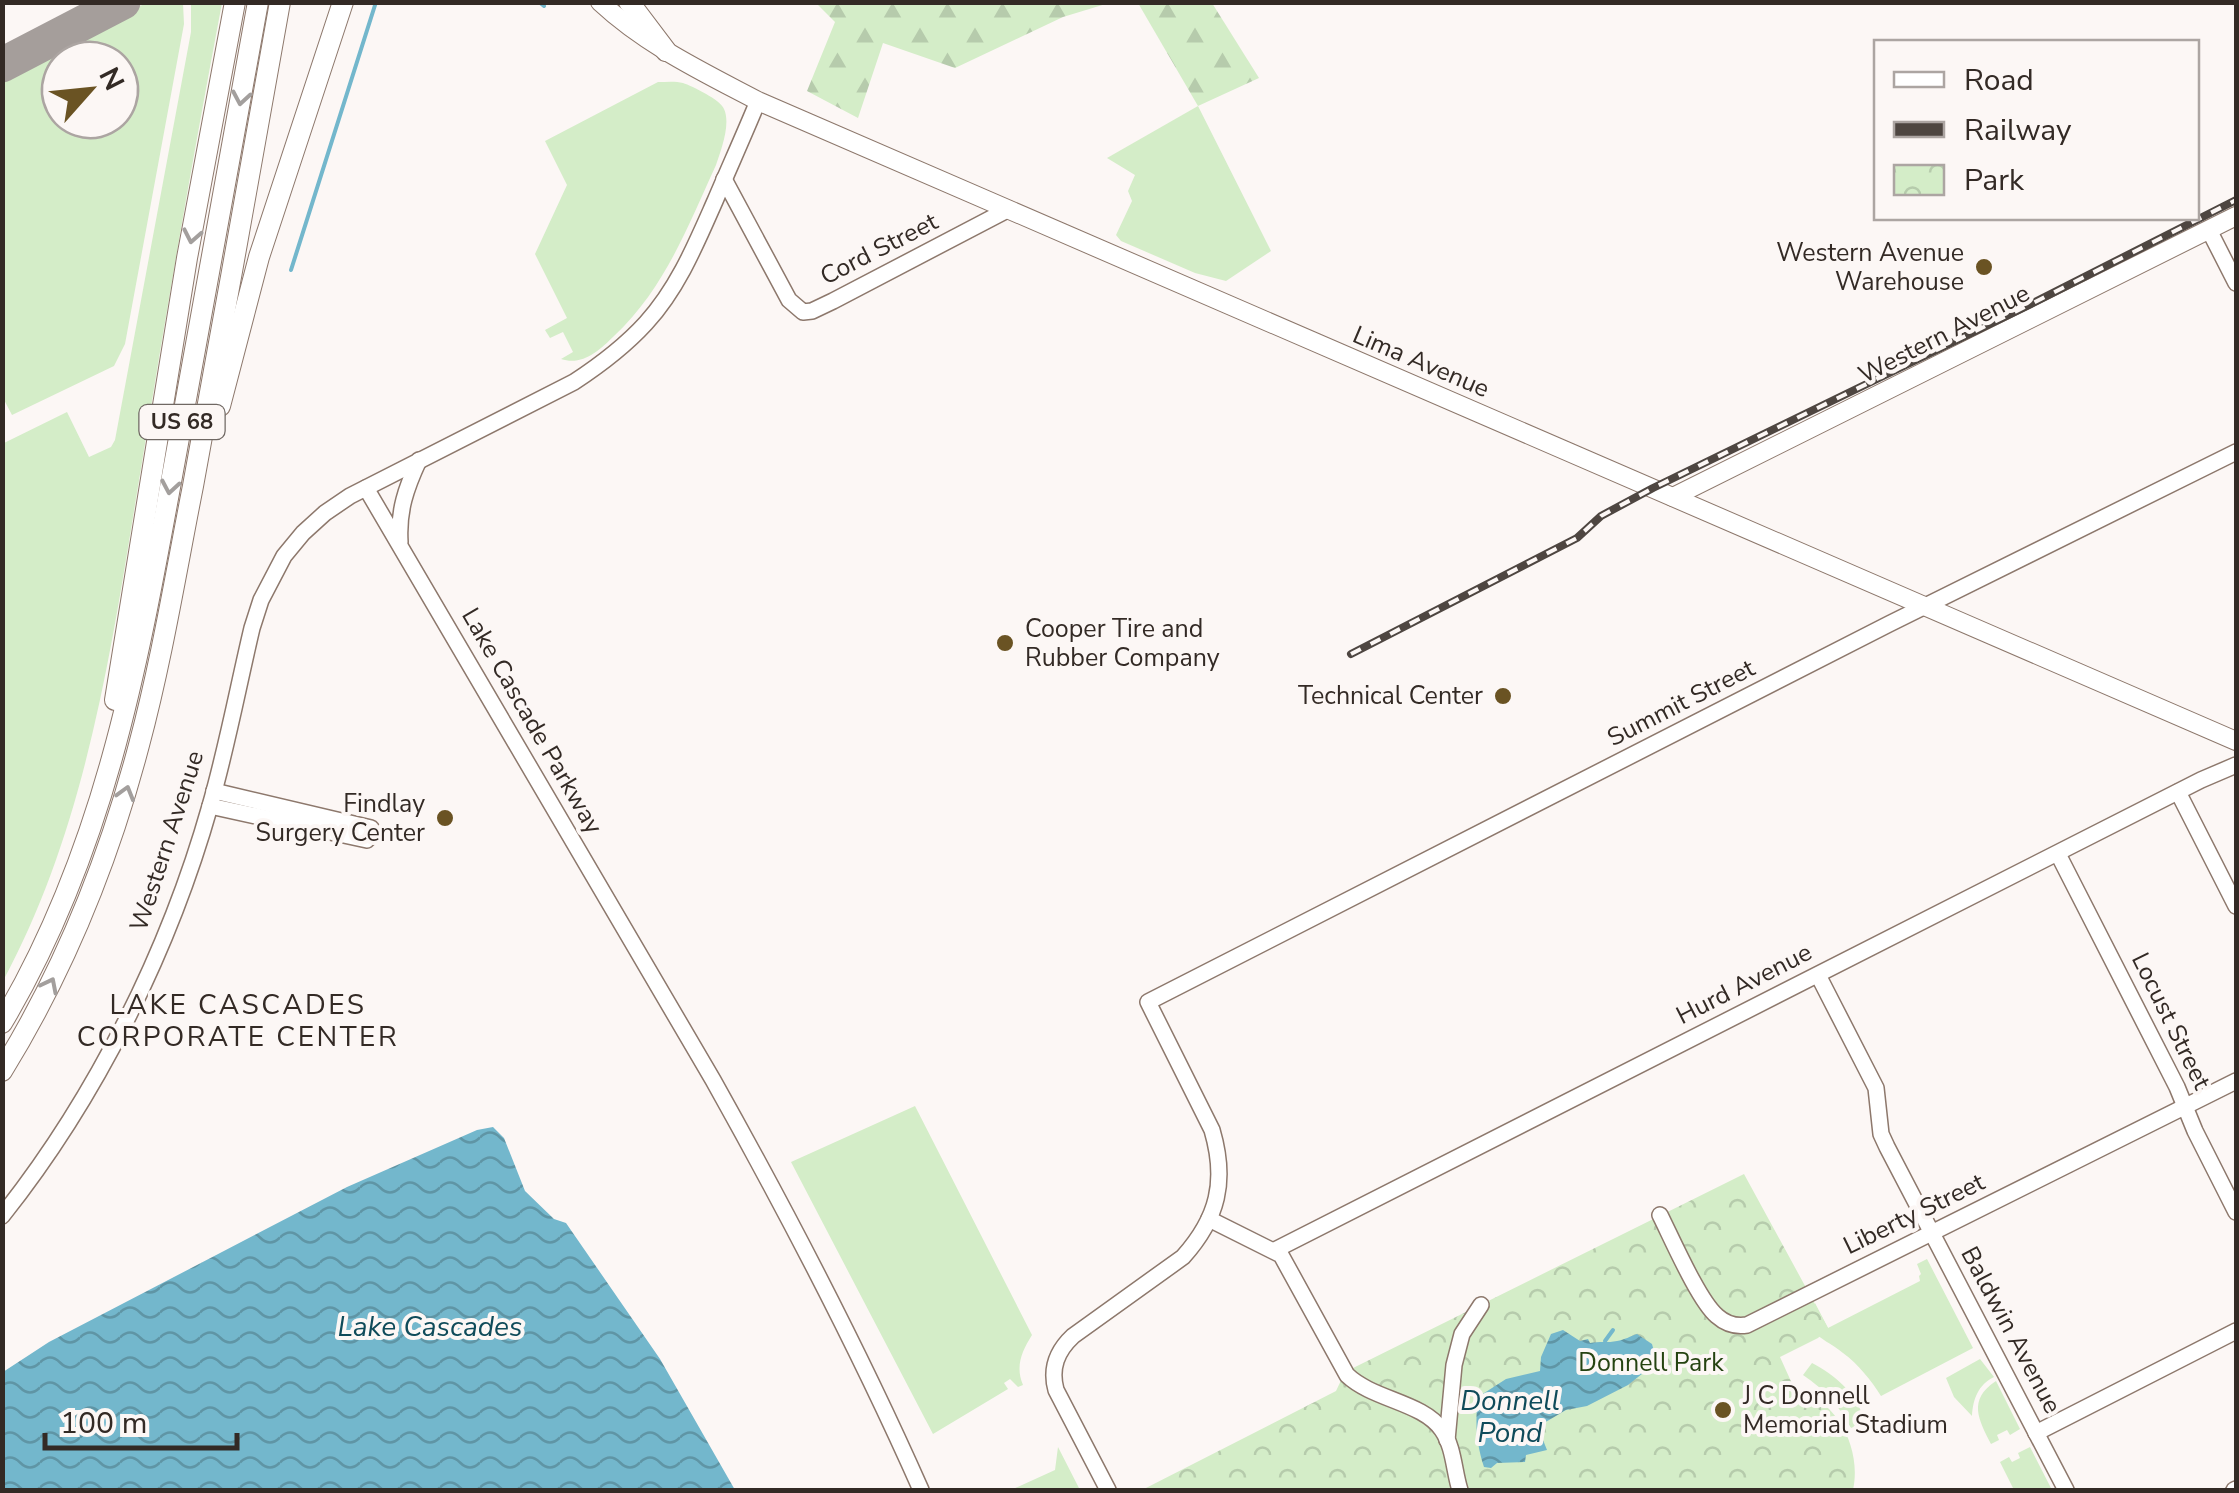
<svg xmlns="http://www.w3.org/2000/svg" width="2239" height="1493" font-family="'Nunito Sans',sans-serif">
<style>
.grass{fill:#d4edc8;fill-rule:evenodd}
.forest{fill:url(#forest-firs)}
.park{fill:url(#park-crowns)}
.water{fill:url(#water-waves)}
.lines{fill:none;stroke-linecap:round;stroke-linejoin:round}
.stream{stroke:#73b7cc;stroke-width:4}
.taxiway{stroke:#a59e9b;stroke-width:35}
.minor-casing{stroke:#8d786c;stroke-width:18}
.major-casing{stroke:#8d786c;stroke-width:20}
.highway-casing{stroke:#8d786c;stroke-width:22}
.minor{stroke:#fff;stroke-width:15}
.major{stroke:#fff;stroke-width:18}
.highway{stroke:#fff;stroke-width:20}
.rail-casing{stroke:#4e4641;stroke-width:8}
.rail{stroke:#fcf7f5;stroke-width:4;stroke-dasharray:11;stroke-linecap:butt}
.oneway{stroke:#a39f9d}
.poi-dot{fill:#6a5323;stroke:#fcf7f5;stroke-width:4}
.labels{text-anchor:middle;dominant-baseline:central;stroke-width:8;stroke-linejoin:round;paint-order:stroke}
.shield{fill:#fcf7f5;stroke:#6f6863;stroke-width:2.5}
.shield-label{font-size:22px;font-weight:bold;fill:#332a25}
.street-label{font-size:25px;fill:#332a25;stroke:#fcf7f5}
.poi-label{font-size:25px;fill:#332a25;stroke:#fcf7f5;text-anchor:end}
.park-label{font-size:25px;fill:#254311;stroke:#fcf7f5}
.neighbourhood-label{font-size:28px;letter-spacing:2.5px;fill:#332a25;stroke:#fcf7f5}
.water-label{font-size:28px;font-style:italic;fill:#0f4b5a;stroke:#fcf7f5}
</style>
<defs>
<pattern id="forest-firs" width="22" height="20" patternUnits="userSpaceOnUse" patternTransform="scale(2.5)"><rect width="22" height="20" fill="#d4edc8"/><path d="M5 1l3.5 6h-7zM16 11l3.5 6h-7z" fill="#b6cbac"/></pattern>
<pattern id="park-crowns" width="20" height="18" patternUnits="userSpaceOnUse" patternTransform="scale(2.5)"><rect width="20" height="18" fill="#d4edc8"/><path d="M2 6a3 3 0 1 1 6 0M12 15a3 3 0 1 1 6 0" fill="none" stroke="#b6cbac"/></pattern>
<pattern id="water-waves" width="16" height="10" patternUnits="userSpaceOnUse" patternTransform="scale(2.5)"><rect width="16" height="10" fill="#73b7cc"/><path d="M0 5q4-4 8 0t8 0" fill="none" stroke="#5f95a5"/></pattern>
</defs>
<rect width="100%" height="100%" fill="#fcf7f5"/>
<g class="grass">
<path d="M148,2L183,3L184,24L125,344L114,366L12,415L2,396L3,75ZM60,60H120V120H60Z"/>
<path d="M191,3H222C194,151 168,300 144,450C114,629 91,818 3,981V441L4,443L67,412L89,457L111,447L115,440L191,32Z"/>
<path d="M658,82C666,82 676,81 683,83C692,86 721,100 724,109C731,124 721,150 716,165C687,228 665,288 614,336C599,351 582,366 561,359L573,352L563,332L550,338L545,330L567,318L535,254L567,185L545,141Z"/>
<polygon points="1198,106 1271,251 1226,281 1195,273 1121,241 1116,235 1132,201 1128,191 1135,175 1107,158"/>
<path d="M915,1106L1032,1335C1022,1351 1015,1366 1023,1385L1018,1387L1010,1379L1004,1383L1008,1389L933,1434L791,1162Z"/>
<path d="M1927,1259L1973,1348L1881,1396C1871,1380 1858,1364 1843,1353C1832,1344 1820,1339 1810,1329L1815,1303L1828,1328L1920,1281L1919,1276L1921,1274L1917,1264Z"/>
<path d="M1980,1359L1994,1377C1978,1385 1973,1399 1972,1416L1954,1397L1946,1378Z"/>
<path d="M1812,1363C1834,1374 1863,1398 1863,1423L1851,1428C1837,1403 1826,1391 1803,1375Z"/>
<path d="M1996,1381L2020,1429L2010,1435L2007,1430L1997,1435L1999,1440L1991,1444C1979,1420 1967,1400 1996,1381Z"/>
<polygon points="1058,1447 1080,1490 1011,1490 1055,1470"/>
<polygon points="2030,1447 2052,1490 2014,1490 2000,1462 2009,1457 2012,1462 2020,1458 2018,1453"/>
</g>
<g class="forest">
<polygon points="816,3 1109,3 1063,17 955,68 883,43 858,118 807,91 835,22"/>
<polygon points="1138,3 1212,3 1259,78 1198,106"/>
</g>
<path class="park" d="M1744,1174L1828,1328L1818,1338L1780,1357L1794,1388C1837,1400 1862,1448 1853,1490H1142L1336,1391L1345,1372Z"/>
<g class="water">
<polygon points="493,1127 504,1138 525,1191 554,1219 566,1223 660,1359 735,1490 3,1490 3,1372 49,1342 347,1187 477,1130"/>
<path d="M1563,1330L1580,1341L1588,1339L1590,1343C1599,1341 1608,1343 1617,1341C1624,1340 1631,1336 1637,1334L1652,1344L1657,1362L1628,1385L1587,1406L1566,1410L1544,1423L1541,1435L1547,1450L1526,1455L1525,1462L1497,1463L1491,1468L1484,1467C1476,1442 1475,1423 1478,1397L1506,1379L1540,1371L1541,1357L1551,1334Z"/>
</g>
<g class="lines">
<g class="stream">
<polyline points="539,2 544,6"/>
<polyline points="291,270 376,2"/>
<polyline points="1605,1341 1613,1330"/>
</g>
<polyline class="taxiway" points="2,65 123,2"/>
<defs>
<g id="minor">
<polyline points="724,179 789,300 803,312 812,311 833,301 1009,209"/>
<polyline points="2209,230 2236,283"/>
<path d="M366,488L713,1080C788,1214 859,1350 921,1490"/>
<path d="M400,542C398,511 406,488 419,460"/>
<polyline points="214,791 371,828"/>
<polyline points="2178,792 2236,906"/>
<polyline points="210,806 367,840"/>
<polyline points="2058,854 2177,1087 2195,1131 2236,1212"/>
<polyline points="1818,975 1876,1088 1881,1134 1887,1147 2066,1490"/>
<path d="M1660,1215C1672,1239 1699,1301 1717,1316C1726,1324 1735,1327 1747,1325L2236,1081"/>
<path d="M2,1216C96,1098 169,951 210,806C227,747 238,687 252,628L261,600L284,556L303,533L325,513L350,496L574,382C600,365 625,346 646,323C678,288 696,244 715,201C729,168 744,135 758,101"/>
<path d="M1209,1219L1281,1255L1347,1375C1373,1400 1423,1402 1442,1430C1454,1447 1454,1472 1460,1490"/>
<polyline points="1275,1250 2201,780 2236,765"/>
<polyline points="2036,1433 2236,1331"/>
<polyline points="1447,1440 1454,1365 1462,1334 1481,1305"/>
<path d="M1108,1490L1056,1390C1050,1368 1057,1351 1073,1336L1183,1257C1218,1218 1227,1181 1212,1130L1148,1002L1889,624L2236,452"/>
<polyline points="2234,1490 2236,1489"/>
</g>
<g id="major">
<path d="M600,2C646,45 703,72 758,101L2236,741"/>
<polyline points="1673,497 2236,216"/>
</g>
<g id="highway">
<polyline points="629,2 666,51"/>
<polyline points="220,406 259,257 343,2"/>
<polyline points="115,700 187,258 235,2"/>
<path d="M2,1023C109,843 140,651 177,449C204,300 231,151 258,2"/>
<path d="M2,1071C65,969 109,859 139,745C162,659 176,572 193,486C223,325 251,163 280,2"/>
</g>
</defs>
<use href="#minor" class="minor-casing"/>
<use href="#major" class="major-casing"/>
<use href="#highway" class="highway-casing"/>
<use href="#minor" class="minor"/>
<use href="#major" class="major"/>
<use href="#highway" class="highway"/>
<defs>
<polyline id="rail" points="1351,654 1577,538 1601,516 1653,488 2033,303 2236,200"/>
</defs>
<use href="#rail" class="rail-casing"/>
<use href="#rail" class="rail"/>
</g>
<defs><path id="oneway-chevron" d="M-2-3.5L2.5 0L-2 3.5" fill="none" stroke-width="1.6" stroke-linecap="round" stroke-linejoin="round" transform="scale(2.5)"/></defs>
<g class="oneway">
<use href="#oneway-chevron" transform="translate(241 98) rotate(100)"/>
<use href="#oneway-chevron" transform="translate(192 236) rotate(101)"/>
<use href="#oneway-chevron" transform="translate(170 487) rotate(100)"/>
<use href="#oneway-chevron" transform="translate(126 793) rotate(-74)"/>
<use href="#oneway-chevron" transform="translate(50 985) rotate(-63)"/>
</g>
<g class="poi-dot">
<circle cx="1984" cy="267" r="10"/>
<circle cx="1005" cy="643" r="10"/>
<circle cx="1503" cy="696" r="10"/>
<circle cx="445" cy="818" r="10"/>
<circle cx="1723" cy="1410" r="10"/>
</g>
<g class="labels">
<rect class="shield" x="139.5" y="405" width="85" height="34" rx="8"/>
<g class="shield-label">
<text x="182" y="422">US 68</text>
</g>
<g class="street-label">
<text transform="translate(879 249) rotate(-27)">Cord Street</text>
<text transform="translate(1944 334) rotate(-27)">Western Avenue</text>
<text transform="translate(1421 362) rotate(23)">Lima Avenue</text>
<text transform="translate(1681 703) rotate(-27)">Summit Street</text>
<text transform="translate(532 721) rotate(60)">Lake Cascade Parkway</text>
<text transform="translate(167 841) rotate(-72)">Western Avenue</text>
<text transform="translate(1744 984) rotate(-27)">Hurd Avenue</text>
<text transform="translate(2171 1021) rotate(64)">Locust Street</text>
<text transform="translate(1914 1214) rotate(-26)">Liberty Street</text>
<text transform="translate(2011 1330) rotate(62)">Baldwin Avenue</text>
</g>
<g class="poi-label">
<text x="1964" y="253">Western Avenue<tspan x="1964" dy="29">Warehouse</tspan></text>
<text x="1025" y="629" text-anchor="start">Cooper Tire and<tspan x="1025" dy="29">Rubber Company</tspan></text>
<text x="1483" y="696">Technical Center</text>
<text x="425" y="804">Findlay<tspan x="425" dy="29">Surgery Center</tspan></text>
<text x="1743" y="1396" text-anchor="start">J C Donnell<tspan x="1743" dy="29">Memorial Stadium</tspan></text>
</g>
<g class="park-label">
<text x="1651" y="1363">Donnell Park</text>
</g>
<g class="neighbourhood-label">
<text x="238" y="1005">LAKE CASCADES<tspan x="238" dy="32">CORPORATE CENTER</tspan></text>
</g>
<g class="water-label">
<text x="430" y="1327">Lake Cascades</text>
<text x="1510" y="1401">Donnell<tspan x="1510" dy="32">Pond</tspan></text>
</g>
</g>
<rect width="2239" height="1493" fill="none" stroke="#332a25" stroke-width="10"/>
<rect x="1874" y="40" width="325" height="180" fill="#fcf7f5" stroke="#aca5a2" stroke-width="2.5"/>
<rect x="1894" y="72" width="50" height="15" fill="#ffffff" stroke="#aca5a2" stroke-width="2.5"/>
<text x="1964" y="90" font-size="30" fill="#332a25">Road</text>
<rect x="1894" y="122" width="50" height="15" fill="#4e4641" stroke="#aca5a2" stroke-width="2.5"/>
<text x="1964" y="140" font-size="30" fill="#332a25">Railway</text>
<rect x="1894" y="165" width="50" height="30" fill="url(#park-crowns)" stroke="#aca5a2" stroke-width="2.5"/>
<text x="1964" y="190" font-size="30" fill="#332a25">Park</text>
<g transform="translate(90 90) rotate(63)"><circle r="48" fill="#fcf7f5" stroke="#aca5a2" stroke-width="2.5"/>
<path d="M0-8L18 38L0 25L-18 38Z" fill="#6a5323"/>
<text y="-15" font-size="28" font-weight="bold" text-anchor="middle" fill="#332a25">N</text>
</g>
<path d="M45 1433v15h192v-15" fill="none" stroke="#332a25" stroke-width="5"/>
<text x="60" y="1433" font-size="30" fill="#332a25" stroke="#fcf7f5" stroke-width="8" paint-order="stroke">100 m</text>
</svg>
